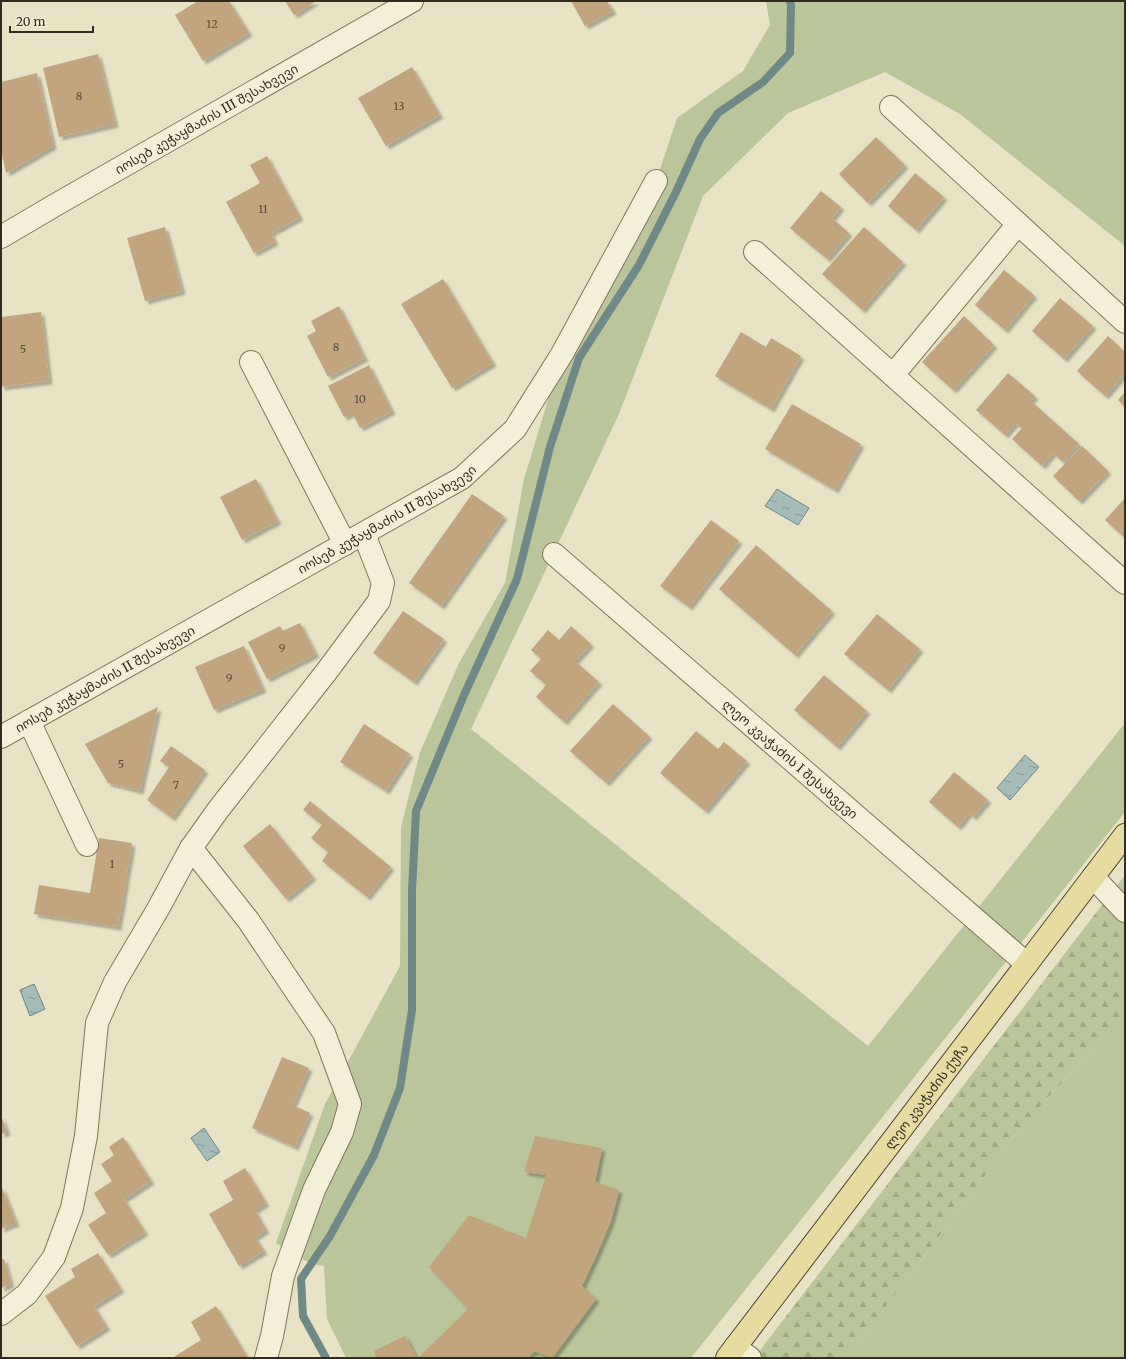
<svg xmlns="http://www.w3.org/2000/svg" width="1126" height="1359" font-family="Merriweather,'Noto Sans Georgian',serif">
<style>
.green{fill:#bac59a}
.forest{fill:url(#forest-firs)}
.water{fill:url(#water-ripples);stroke:#6e8986}
.lines{fill:none;stroke-linecap:round;stroke-linejoin:round}
.stream{stroke:#6e8986;stroke-width:8}
.building{fill:#c2a57f;filter:url(#shadow)}
.minor-casing{stroke:#81755d;stroke-width:24}
.major-casing{stroke:#4f4331;stroke-width:24}
.minor{stroke:#f4f0d7;stroke-width:22}
.major{stroke:#e7dba1;stroke-width:22}
.labels{text-anchor:middle;dominant-baseline:central;stroke-width:3;stroke-linejoin:round;paint-order:stroke}
.number-label{font-size:11px;fill:#574a37}
.street-label{font-size:13px;fill:#332b1f;stroke:#f1ecd3}
</style>
<defs>
<pattern id="forest-firs" width="22" height="20" patternUnits="userSpaceOnUse"><rect width="22" height="20" fill="#bac59a"/><path d="M5 1l3.5 6h-7zM16 11l3.5 6h-7z" fill="#a0a984"/></pattern>
<pattern id="water-ripples" width="26" height="14" patternUnits="userSpaceOnUse"><rect width="26" height="14" fill="#a6bcb9"/><path d="M2 4q2-2 4 0t4 0M15 11q2-2 4 0t4 0" fill="none" stroke="#889996"/></pattern>
<filter id="shadow"><feDropShadow dx="3.5" dy="3.5" stdDeviation="1" flood-color="#0004"/></filter>
</defs>
<rect width="100%" height="100%" fill="#e8e3c5"/>
<g class="green">
<polygon points="766,1 1125,1 1125,246 960,114 885,72 788,113 703,196 619,414 471,729 868,1046 1125,723 1125,812 691,1358 346,1358 327,1319 324,1266 311,1264 276,1243 325,1104 400,966 401,827 420,752 459,663 505,583 524,479 562,354 656,181 677,118 743,71 770,25"/>
<polygon points="1125,1013 1125,1358 847,1358 1024,1124"/>
</g>
<polygon class="forest" points="1125,875 1125,1013 1024,1124 847,1358 754,1358"/>
<g class="water">
<polygon points="777,489 809,508 798,525 765,506"/>
<polygon points="1025,755 1039,767 1010,800 997,788"/>
<polygon points="34,984 45,1009 30,1016 20,990"/>
<polygon points="204,1128 220,1152 207,1161 191,1138"/>
</g>
<g class="lines">
<polyline class="stream" points="326,1358 303,1316 301,1279 330,1236 374,1155 400,1088 412,1010 412,891 416,811 464,695 517,579 550,447 579,358 639,265 676,192 700,139 718,113 763,82 790,53 791,6 790,1"/>
</g>
<g class="building">
<polygon points="198,1 229,1 249,33 203,61 175,15"/>
<polygon points="285,1 316,1 294,15"/>
<polygon points="571,1 607,1 613,11 585,26"/>
<polygon points="98,54 115,124 59,137 43,68"/>
<polygon points="412,67 440,115 386,146 358,98"/>
<polygon points="37,73 53,146 6,173 1,150 1,82"/>
<polygon points="876,137 905,165 868,203 839,174"/>
<polygon points="267,156 300,217 271,233 275,242 254,253 226,202 260,183 250,165"/>
<polygon points="915,173 944,197 916,230 888,206"/>
<polygon points="821,191 841,207 832,218 849,233 827,259 790,228"/>
<polygon points="165,227 182,291 145,301 127,238"/>
<polygon points="864,227 903,262 862,310 822,274"/>
<polygon points="1004,270 1034,295 1005,330 975,305"/>
<polygon points="443,279 493,363 452,388 401,304"/>
<polygon points="1060,298 1093,326 1064,359 1032,331"/>
<polygon points="339,306 365,358 328,377 307,336 316,331 311,321"/>
<polygon points="41,312 49,381 1,387 1,317"/>
<polygon points="964,316 994,345 953,390 922,362"/>
<polygon points="741,332 766,347 771,338 801,356 771,409 715,376"/>
<polygon points="1108,336 1125,352 1125,373 1105,396 1077,371"/>
<polygon points="369,365 392,411 360,428 352,413 344,417 328,386"/>
<polygon points="1008,373 1035,396 1031,401 1079,444 1063,462 1053,453 1042,466 1012,439 1022,428 1015,423 1005,435 976,410"/>
<polygon points="1125,392 1125,407 1118,400"/>
<polygon points="792,404 861,444 835,490 765,449"/>
<polygon points="1082,446 1108,471 1079,501 1053,476"/>
<polygon points="256,479 278,521 242,540 220,497"/>
<polygon points="472,494 504,516 441,606 409,583"/>
<polygon points="1125,498 1125,538 1105,520"/>
<polygon points="711,520 739,541 689,607 660,586"/>
<polygon points="756,545 832,611 795,655 719,589"/>
<polygon points="403,611 444,639 414,682 373,653"/>
<polygon points="877,614 920,649 888,690 844,654"/>
<polygon points="300,623 316,654 267,679 248,642 280,626 283,631"/>
<polygon points="571,626 591,644 575,661 599,682 564,722 536,697 546,685 530,671 541,659 531,650 548,630 559,640"/>
<polygon points="244,646 263,689 214,710 195,667"/>
<polygon points="824,675 867,711 837,747 794,710"/>
<polygon points="613,704 649,736 606,783 570,751"/>
<polygon points="158,707 140,791 108,783 85,744"/>
<polygon points="364,724 410,754 386,791 340,762"/>
<polygon points="696,731 718,749 724,742 747,761 705,811 660,773"/>
<polygon points="171,746 205,770 172,818 147,800 169,767 160,761"/>
<polygon points="954,772 988,800 973,817 969,813 958,827 929,802"/>
<polygon points="310,801 391,867 367,897 322,861 328,852 311,838 322,825 303,810"/>
<polygon points="270,824 313,877 286,899 243,846"/>
<polygon points="99,838 132,843 118,927 34,914 39,885 90,893"/>
<polygon points="282,1057 309,1068 293,1105 310,1113 295,1147 252,1128"/>
<polygon points="1,1115 7,1132 1,1134"/>
<polygon points="535,1136 602,1148 595,1182 619,1190 611,1221 597,1254 582,1286 596,1299 552,1358 535,1351 527,1358 418,1358 468,1309 429,1267 469,1215 526,1238 546,1175 524,1172"/>
<polygon points="123,1137 151,1181 124,1199 145,1232 108,1255 88,1225 106,1213 94,1193 112,1181 101,1164 114,1155 109,1147"/>
<polygon points="245,1168 266,1203 255,1210 266,1230 255,1237 264,1251 239,1266 209,1214 233,1200 223,1181"/>
<polygon points="1,1185 16,1223 1,1229"/>
<polygon points="98,1253 121,1289 94,1306 107,1327 77,1346 45,1296 75,1277 71,1269"/>
<polygon points="4,1259 11,1284 1,1288 1,1260"/>
<polygon points="216,1306 248,1358 172,1358 201,1340 191,1322"/>
<polygon points="405,1336 417,1358 376,1358 374,1351"/>
</g>
<g class="lines">
<defs>
<g id="minor">
<polyline points="891,107 1125,322"/>
<path id="s1" d="M1,237L57,204L412,1"/>
<polyline points="755,252 1125,583"/>
<polyline points="251,362 345,544"/>
<polyline points="893,375 1018,224"/>
<path id="s2" d="M554,554L1027,964"/>
<polyline points="29,721 87,845"/>
<path id="s3" d="M1,737L462,478L515,429L562,354L656,181"/>
<polyline points="191,848 248,920 324,1033 350,1104 342,1132 314,1190 283,1276 272,1336 266,1358"/>
<polyline points="1093,877 1125,911"/>
<polyline points="1,1314 27,1294 54,1257 72,1208 86,1136 97,1023 115,982 158,909 191,848 218,810 327,671 379,601 383,583 364,534"/>
<polyline points="735,1347 750,1358"/>
</g>
<g id="major">
<path id="s4" d="M727,1358L1125,835"/>
</g>
</defs>
<use href="#minor" class="minor-casing"/>
<use href="#major" class="major-casing"/>
<use href="#minor" class="minor"/>
<use href="#major" class="major"/>
</g>
<g class="labels">
<g class="number-label">
<text x="212" y="24">12</text>
<text x="79" y="96">8</text>
<text x="399" y="106">13</text>
<text x="263" y="209">11</text>
<text x="336" y="347">8</text>
<text x="23" y="349">5</text>
<text x="360" y="399">10</text>
<text x="282" y="648">9</text>
<text x="229" y="678">9</text>
<text x="121" y="764">5</text>
<text x="176" y="785">7</text>
<text x="112" y="864">1</text>
</g>
<g class="street-label">
<text stroke="none"><textPath href="#s1" startOffset="237">იოსებ კეჭაყმაძის III შესახვევი</textPath></text>
<text stroke="none"><textPath href="#s3" startOffset="443">იოსებ კეჭაყმაძის II შესახვევი</textPath></text>
<text stroke="none"><textPath href="#s3" startOffset="119">იოსებ კეჭაყმაძის II შესახვევი</textPath></text>
<text stroke="none"><textPath href="#s2" startOffset="313">ლეო კვაჭაძის I შესახვევი</textPath></text>
<text stroke="none"><textPath href="#s4" startOffset="329">ლეო კვაჭაძის ქუჩა</textPath></text>
</g>
</g>
<rect width="1126" height="1359" fill="none" stroke="#332b1f" stroke-width="4"/>
<path d="M10 26v6h83v-6" fill="none" stroke="#332b1f" stroke-width="2"/>
<text x="16" y="26" font-size="12" fill="#332b1f" stroke="#f1ecd3" stroke-width="3" paint-order="stroke">20 m</text>
</svg>
